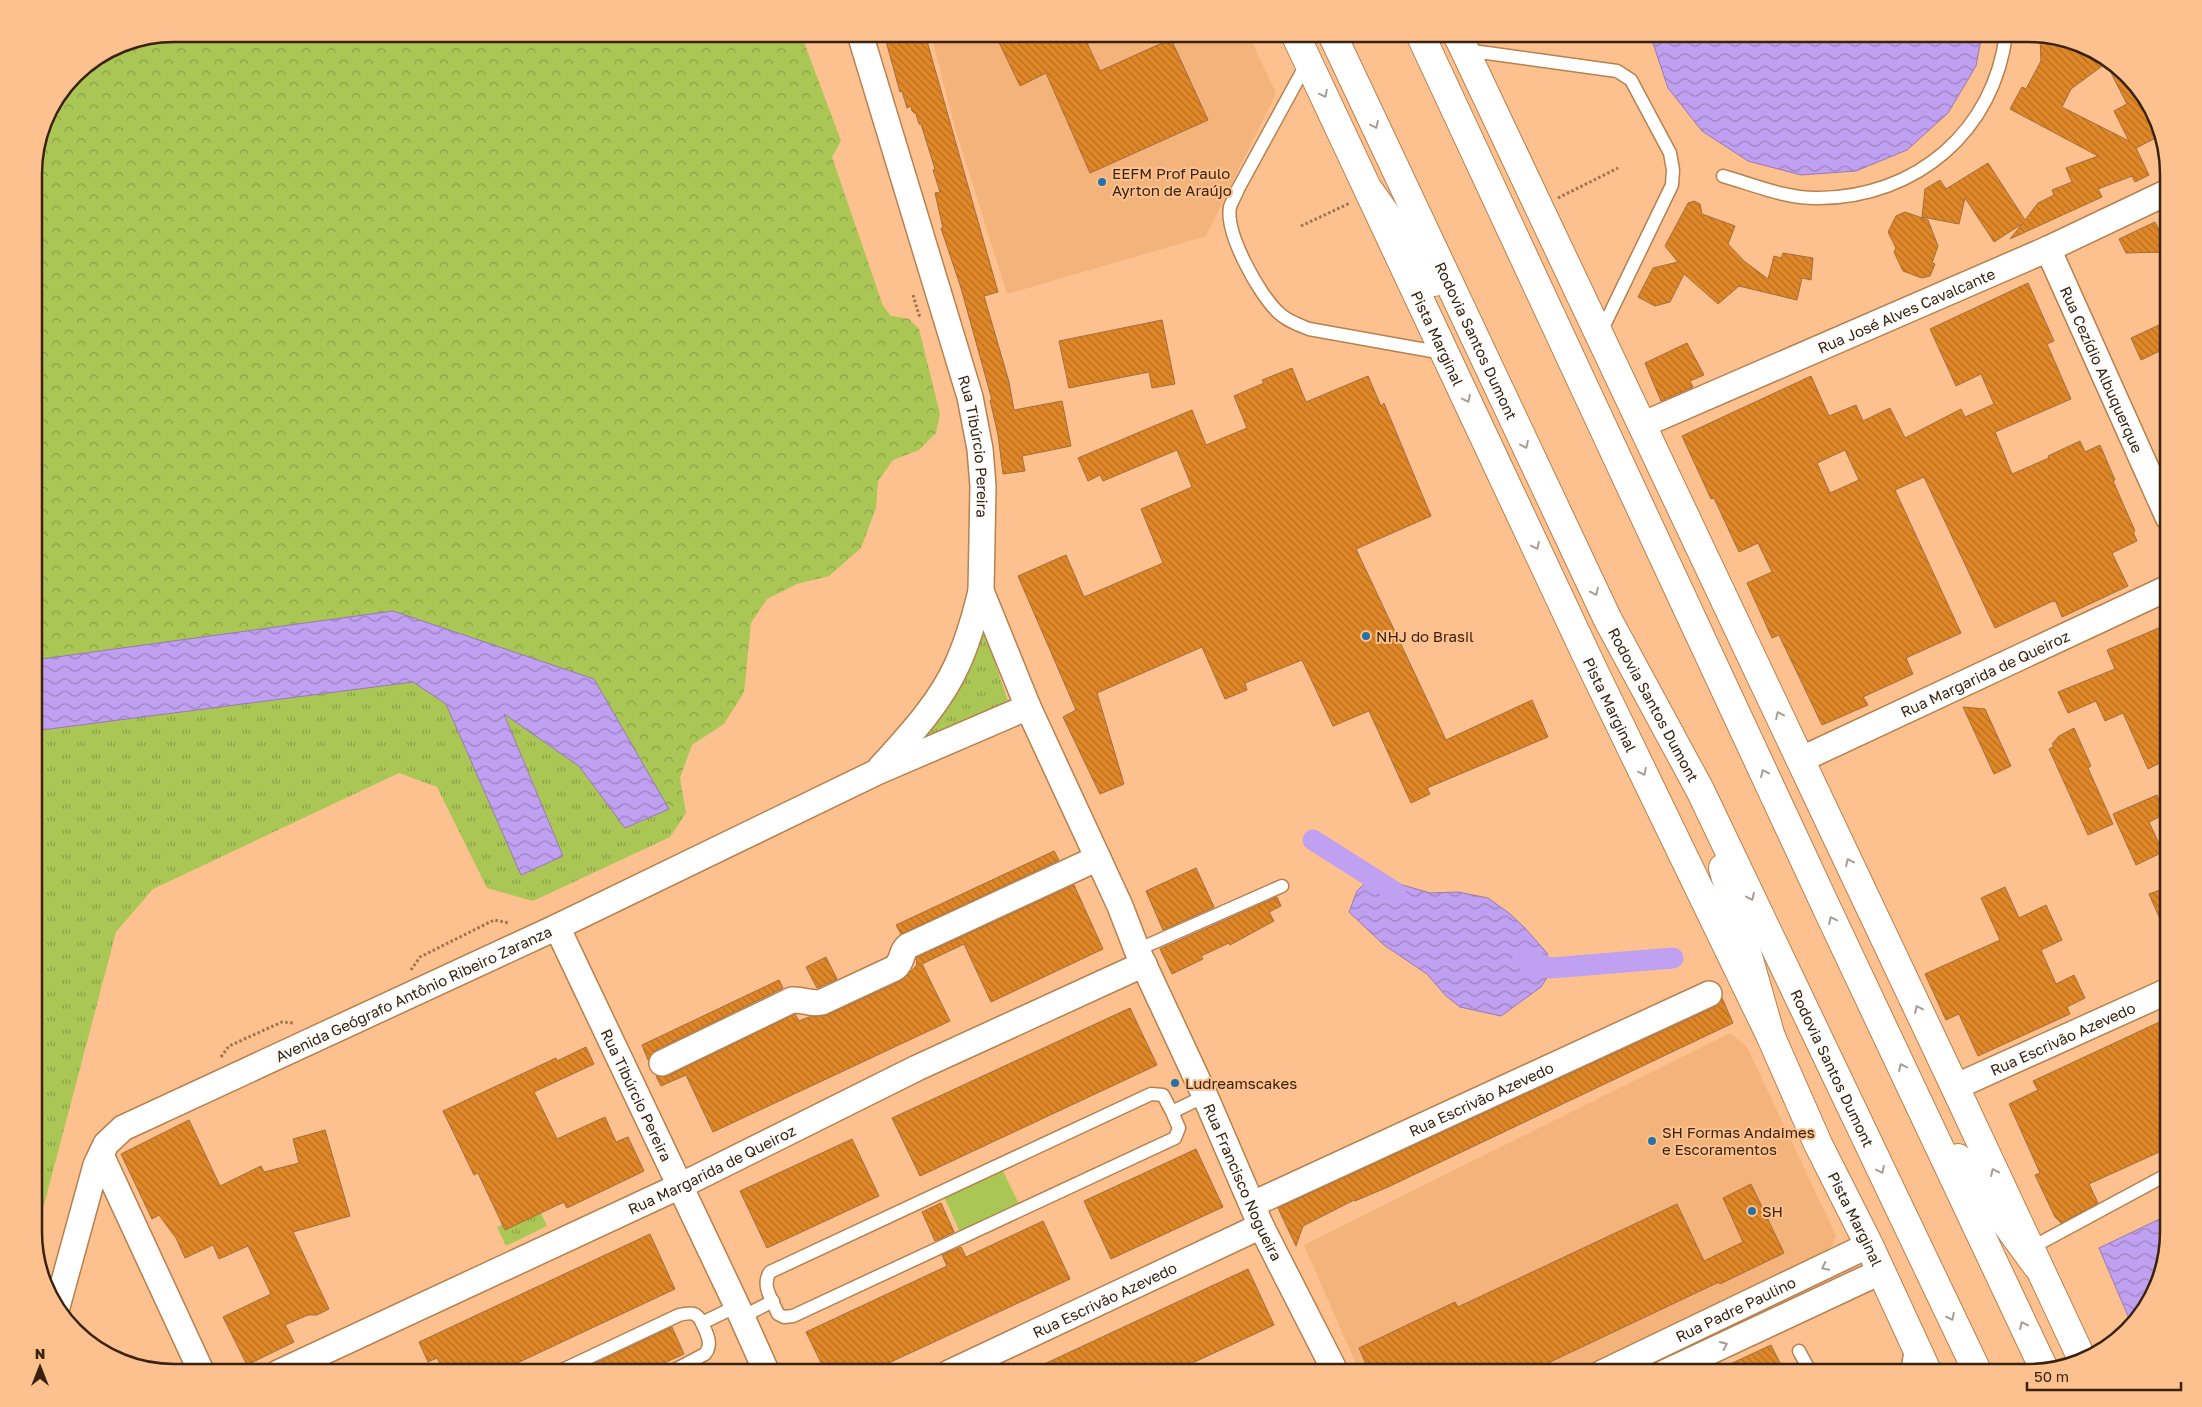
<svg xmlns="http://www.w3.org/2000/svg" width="2202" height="1407" font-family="'Golos Text',sans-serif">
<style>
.built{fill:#f3b37a}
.grass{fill:url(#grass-tufts)}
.forest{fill:url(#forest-crowns)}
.park{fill:#aac756}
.water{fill:url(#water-waves);stroke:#987aad}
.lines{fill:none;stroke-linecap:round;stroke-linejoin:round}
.canal{stroke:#c0a0f1;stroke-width:21}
.building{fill:url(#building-back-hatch);stroke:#a46e3d;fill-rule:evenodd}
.lane-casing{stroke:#b7804e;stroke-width:15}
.street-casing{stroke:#b7804e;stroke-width:28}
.primary-casing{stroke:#b7804e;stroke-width:30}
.highway-casing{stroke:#b7804e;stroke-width:30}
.path{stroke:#9b724e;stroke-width:3;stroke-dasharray:2.5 2.5;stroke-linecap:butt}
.lane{stroke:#fff;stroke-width:12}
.street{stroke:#fff;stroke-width:25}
.primary{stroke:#fff;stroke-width:28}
.highway{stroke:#fff;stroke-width:28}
.oneway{stroke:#a69c93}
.poi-dot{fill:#2572a5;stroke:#fcc18e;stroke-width:2}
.labels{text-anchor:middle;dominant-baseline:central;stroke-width:4;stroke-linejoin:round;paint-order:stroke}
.poi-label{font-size:15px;fill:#39230e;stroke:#fcc18e;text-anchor:start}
.street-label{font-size:15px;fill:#39230e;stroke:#fcc18e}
.rim{fill:none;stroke:#39230e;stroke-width:2.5}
</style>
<defs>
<pattern id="grass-tufts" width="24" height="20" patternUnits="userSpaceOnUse" patternTransform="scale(1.25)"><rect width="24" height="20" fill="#aac756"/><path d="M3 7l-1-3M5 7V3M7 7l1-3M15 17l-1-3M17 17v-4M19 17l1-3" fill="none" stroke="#8ba146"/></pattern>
<pattern id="forest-crowns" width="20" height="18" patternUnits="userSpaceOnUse" patternTransform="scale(1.25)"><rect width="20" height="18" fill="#aac756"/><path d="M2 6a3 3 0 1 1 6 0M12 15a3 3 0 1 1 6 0" fill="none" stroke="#8ba146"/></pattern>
<pattern id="water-waves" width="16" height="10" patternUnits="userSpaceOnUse" patternTransform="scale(1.25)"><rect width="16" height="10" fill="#c0a0f1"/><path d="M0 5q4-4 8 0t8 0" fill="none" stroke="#9d82c2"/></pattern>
<pattern id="building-back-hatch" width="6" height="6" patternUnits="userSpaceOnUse" patternTransform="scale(1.25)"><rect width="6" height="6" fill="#e08728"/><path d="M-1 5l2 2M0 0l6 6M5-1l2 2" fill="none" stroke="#b76e21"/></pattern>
</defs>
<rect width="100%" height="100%" fill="#fcc18e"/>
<g class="built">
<polygon points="931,34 1248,34 1276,93 1206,236 1007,294 955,128"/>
<polygon points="1730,1033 1747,1047 1836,1236 1828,1255 1571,1373 1360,1373 1304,1245"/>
</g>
<g class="grass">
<polygon points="982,624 1009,704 910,751"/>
<polygon points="413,682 446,704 521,875 563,856 504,713 579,766 625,828 669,809 686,813 670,837 533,901 487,888 437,787 399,773 153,889 116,932 34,1243 34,731"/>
<polygon points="538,1207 547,1226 506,1246 497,1227"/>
</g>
<polygon class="forest" points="175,34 801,34 841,141 832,157 883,306 891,316 909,319 919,329 940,414 936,433 919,450 893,460 878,481 876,508 861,548 829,576 797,584 767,599 751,623 744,692 724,724 692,745 680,778 686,813 669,809 594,679 34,660 34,166 45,120 75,75 121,44"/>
<polygon class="park" points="1002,1169 1020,1206 961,1234 944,1197"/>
<g class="water">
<polygon points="1650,34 1982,34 1976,66 1948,113 1907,150 1856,171 1801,175 1748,161 1702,131 1668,88"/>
<polygon points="393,611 594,679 669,809 625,828 579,766 504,714 563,856 521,875 446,704 413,682 34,731 34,660"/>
<polygon points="1372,876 1430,893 1458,892 1488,898 1509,913 1524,927 1547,953 1550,973 1541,987 1501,1016 1460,1007 1446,996 1427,974 1384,945 1349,912 1357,891"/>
<polygon points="2168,1215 2168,1233 2145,1310 2131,1323 2099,1248"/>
</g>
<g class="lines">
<g class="canal">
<polyline points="1313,840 1395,892"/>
<polyline points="1523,959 1551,968 1673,958"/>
</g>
</g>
<g class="building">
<polygon points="884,34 925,34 998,292 984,296 1009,382 1014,410 1062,401 1071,446 1022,456 1025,471 1003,474 998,435 990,400 992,400 961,288 941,228 943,228 935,193 940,192 933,170 935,169 921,124 919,124 916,114 912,111 911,106 907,108 902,91 900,92"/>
<polygon points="995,34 1083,34 1100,71 1171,39 1208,120 1090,173 1046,73 1020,86"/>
<polygon points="2040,38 2105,57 2109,61 2071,89 2062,107 2129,141 2114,111 2127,104 2108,67 2112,64 2150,104 2158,137 2136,148 2149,175 2135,182 2132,176 2098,189 2102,197 2010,239 2022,224 1994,242 1965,198 1959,224 1922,217 1925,189 1940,180 1946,189 1988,163 2025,220 2038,203 2054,195 2052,190 2072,182 2066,168 2098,156 2010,109 2022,87 2026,89 2041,61"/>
<polygon points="1694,201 1700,204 1702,214 1735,226 1728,244 1744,261 1768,279 1774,256 1781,258 1783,253 1813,258 1811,280 1802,278 1797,300 1739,286 1718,304 1684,274 1670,302 1655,306 1638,297 1653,268 1678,262 1665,246 1688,203"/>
<polygon points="1905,212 1928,220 1938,246 1932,263 1935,264 1930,276 1922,278 1903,271 1894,252 1896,248 1888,232 1896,216"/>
<polygon points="2155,222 2161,234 2168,230 2168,252 2126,253 2119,239"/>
<path d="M2028,283L2054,341L2047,344L2071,399L1995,432L2012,474L2049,458L2048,456L2080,441L2085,452L2100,445L2115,480L2113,481L2135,531L2133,532L2137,541L2112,553L2128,586L2062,617L2056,602L2053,601L1995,628L1924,477L1895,490L1961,633L1906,658L1913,674L1863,697L1868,705L1822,725L1779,635L1772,638L1747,583L1772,572L1758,543L1739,552L1714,498L1711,499L1682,436L1811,376L1829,416L1856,405L1863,421L1890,408L1905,438L1961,409L1965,417L1994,404L1981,374L1956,386L1930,329ZM1845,450L1859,480L1830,493L1817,463Z"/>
<polygon points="1162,320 1175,384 1152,388 1149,372 1069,388 1059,341"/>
<polygon points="2168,321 2168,347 2141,360 2131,338"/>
<polygon points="1687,343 1704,375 1690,381 1693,387 1661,401 1645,363"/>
<polygon points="1292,368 1306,402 1368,376 1381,406 1384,403 1431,516 1356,549 1446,740 1532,700 1548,737 1427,788 1430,794 1411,803 1369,711 1333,726 1302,660 1245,683 1247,690 1225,699 1202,647 1097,693 1124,784 1100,794 1063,717 1076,710 1018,576 1066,555 1084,597 1163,563 1141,509 1192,487 1177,450 1103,481 1100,475 1088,481 1078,458 1192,410 1206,445 1247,428 1234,396 1264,383 1262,380"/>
<polygon points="2168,624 2168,759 2148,769 2123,713 2105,721 2096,701 2068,713 2058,692 2115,669 2107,650"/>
<polygon points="1963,707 1985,709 2011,766 1994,774"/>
<polygon points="2074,728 2091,766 2088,768 2113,824 2088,835 2049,749 2054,746 2052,744 2059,736"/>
<polygon points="2157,795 2165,814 2149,822 2163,852 2136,865 2113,814"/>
<polygon points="1054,851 1059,860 901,934 896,925"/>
<polygon points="1196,868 1214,907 1163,930 1146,891"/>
<polygon points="1074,885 1103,949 991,1002 964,944 922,964 950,1021 713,1132 686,1075 661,1086 656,1076 668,1076 795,1014 799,1021 809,1017 828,1015 901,981 917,965 916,958"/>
<polygon points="2005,887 2019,918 2046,905 2062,940 2041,950 2056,984 2074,975 2085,998 2067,1007 2070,1014 1978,1056 1959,1014 1946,1020 1925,974 2000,940 1981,898"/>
<polygon points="2168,887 2168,937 2149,894"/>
<polygon points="1277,897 1281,906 1269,912 1274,921 1230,945 1229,943 1201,956 1203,959 1172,974 1160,949"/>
<polygon points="826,957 837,979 817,988 806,967"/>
<polygon points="779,980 783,988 656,1050 648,1060 642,1045"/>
<polygon points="1722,998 1733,1023 1388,1187 1355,1201 1354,1200 1303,1226 1296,1246 1278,1208 1715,1007"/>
<polygon points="1130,1008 1157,1065 920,1176 892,1118"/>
<polygon points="2168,1018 2168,1148 2089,1184 2098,1203 2061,1223 2055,1217 2035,1175 2040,1173 2009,1104 2038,1090 2033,1081"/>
<polygon points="586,1047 594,1064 534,1092 557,1139 605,1117 616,1142 628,1137 644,1171 567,1208 564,1202 505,1230 478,1173 474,1175 443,1111 556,1058 557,1061"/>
<polygon points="189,1120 220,1186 261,1166 264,1172 299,1163 293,1139 325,1130 350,1216 293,1232 329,1309 317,1315 308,1315 285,1325 294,1342 247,1365 223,1317 271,1294 248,1246 219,1259 213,1245 185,1258 176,1238 159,1215 152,1219 121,1154"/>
<polygon points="852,1139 879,1196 767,1248 740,1191"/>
<polygon points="1196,1149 1223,1207 1111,1259 1084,1201"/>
<polygon points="1751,1184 1784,1253 1720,1284 1719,1282 1527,1373 1370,1373 1359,1348 1455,1302 1458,1307 1677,1204 1704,1261 1743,1242 1723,1198"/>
<polygon points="941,1203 954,1232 935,1241 922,1212"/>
<polygon points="1043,1221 1070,1279 867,1373 826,1373 806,1332 947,1266 942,1255 961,1247 966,1257"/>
<polygon points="650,1234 675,1289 496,1373 445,1373 437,1358 428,1362 419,1342"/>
<polygon points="1248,1269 1274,1325 1171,1373 1108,1373 1104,1365 1086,1373 1025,1373"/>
<polygon points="672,1327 684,1354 642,1373 575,1373"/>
<polygon points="1771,1345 1785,1373 1711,1373"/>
</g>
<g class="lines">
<defs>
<g id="lane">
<polyline points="1465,50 1617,71 1631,80 1670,153 1673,170 1672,185 1600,334"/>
<path d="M1308,61L1238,189C1236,195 1232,201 1230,207C1225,233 1259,295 1279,313C1287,321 1299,325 1309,329L1443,353"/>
<path d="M1723,176C1754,185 1787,199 1819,198C1917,197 1994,131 2006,34"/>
<polyline points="1137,950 1282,886"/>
<path d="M1172,1112L1163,1095L1151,1094L770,1272C761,1286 772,1299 778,1314L784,1317L793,1316L1175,1138L1179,1128L1172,1112L1205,1096"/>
<polyline points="2029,1249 2168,1174"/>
<polyline points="742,1317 773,1301"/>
<polyline points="1799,1351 1811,1373"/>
<path d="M556,1373L679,1315C691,1312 697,1312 702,1323"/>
<path d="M669,1373L705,1354C713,1344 707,1334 702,1323L737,1306"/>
<polyline points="1907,1373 1911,1348"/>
</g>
<g id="street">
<path id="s1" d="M860,34L970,397L980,449L983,486L981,591L1028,707L1120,906L1137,950L1205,1096L1261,1226L1336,1373"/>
<path id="s2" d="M2048,249L2168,517"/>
<path id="s3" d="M1642,425L2048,249L2168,192"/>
<path id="s4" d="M1800,760L2168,588"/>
<path d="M881,767C909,736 940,703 957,665C968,641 975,616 981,591"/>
<path id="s5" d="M557,927L737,1306L767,1373"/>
<path d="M662,1063L792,1000C803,999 811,1005 822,1002L895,968C904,960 900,952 908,946L1098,858"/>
<path id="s6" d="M1955,1087L2168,991"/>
<polyline points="101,1155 202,1373"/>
<path id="s7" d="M1253,1204L1709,994"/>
<path id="s8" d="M57,1307L96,1165L106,1144L123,1128L557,927L877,772L1028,707"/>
<path id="s9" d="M278,1373L680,1186L917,1068L1144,964"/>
<path id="s10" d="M949,1373L1261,1226"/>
<path id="s11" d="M1602,1373L1869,1245"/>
<polyline points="1664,1373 1880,1272"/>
</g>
<g id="primary">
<path id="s12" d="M1295,34L1591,665L1771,1037L1818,1144L1869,1245L1928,1373"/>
<polyline points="1457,34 1955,1087 2082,1359"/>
</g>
<g id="highway">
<path id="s13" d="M1332,34L1608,620L1700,790L1978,1373"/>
<polyline points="1420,34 1829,913 2044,1369"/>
<polyline points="1456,34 1458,37"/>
<polyline points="1371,193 1434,282"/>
<polyline points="1723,868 1771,1037"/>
<polyline points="1958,1158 2037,1266"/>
</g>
</defs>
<use href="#lane" class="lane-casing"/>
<use href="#street" class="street-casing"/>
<use href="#primary" class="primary-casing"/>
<use href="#highway" class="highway-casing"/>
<g class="path">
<polyline points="1558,198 1618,168"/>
<polyline points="1301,226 1350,203"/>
<polyline points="913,295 919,315 922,317"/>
<polyline points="411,970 420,957 494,920 509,923"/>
<polyline points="221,1057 229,1046 282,1022 294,1023"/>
</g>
<use href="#lane" class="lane"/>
<use href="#street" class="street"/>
<use href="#primary" class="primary"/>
<use href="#highway" class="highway"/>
</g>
<defs><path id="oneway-chevron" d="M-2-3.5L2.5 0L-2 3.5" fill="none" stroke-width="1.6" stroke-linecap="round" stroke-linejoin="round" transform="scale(1.25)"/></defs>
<g class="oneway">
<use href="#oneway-chevron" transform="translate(1324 94) rotate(64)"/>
<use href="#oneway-chevron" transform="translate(1375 125) rotate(65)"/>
<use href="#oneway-chevron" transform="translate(1467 399) rotate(65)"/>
<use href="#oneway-chevron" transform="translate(1525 445) rotate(65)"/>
<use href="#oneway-chevron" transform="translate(1536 546) rotate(65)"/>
<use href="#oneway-chevron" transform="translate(1595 592) rotate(65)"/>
<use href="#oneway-chevron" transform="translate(1779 715) rotate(-115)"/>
<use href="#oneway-chevron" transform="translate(1643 772) rotate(64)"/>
<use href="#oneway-chevron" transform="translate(1764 773) rotate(-115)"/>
<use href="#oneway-chevron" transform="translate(1849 862) rotate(-115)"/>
<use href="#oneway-chevron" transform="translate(1751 897) rotate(65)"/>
<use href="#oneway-chevron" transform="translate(1832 920) rotate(-115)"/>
<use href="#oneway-chevron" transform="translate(1918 1009) rotate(-115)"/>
<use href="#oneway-chevron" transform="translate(1902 1067) rotate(-115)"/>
<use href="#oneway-chevron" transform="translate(1881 1170) rotate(65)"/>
<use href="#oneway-chevron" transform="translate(1994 1172) rotate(-115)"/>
<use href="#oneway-chevron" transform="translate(1825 1267) rotate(154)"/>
<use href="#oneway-chevron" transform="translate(1951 1317) rotate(64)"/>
<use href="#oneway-chevron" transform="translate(2023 1325) rotate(-115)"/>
<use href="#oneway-chevron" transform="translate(1724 1345) rotate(-25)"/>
</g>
<g class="poi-dot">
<circle cx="1102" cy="182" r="5"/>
<circle cx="1366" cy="636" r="5"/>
<circle cx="1175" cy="1083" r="5"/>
<circle cx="1652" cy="1141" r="5"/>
<circle cx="1752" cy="1211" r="5"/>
</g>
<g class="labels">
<g class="poi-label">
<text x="1112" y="173">EEFM Prof Paulo<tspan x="1112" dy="17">Ayrton de Araújo</tspan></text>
<text x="1376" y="636">NHJ do Brasil</text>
<text x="1185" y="1083">Ludreamscakes</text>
<text x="1662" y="1132">SH Formas Andaimes<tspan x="1662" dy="17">e Escoramentos</tspan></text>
<text x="1762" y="1211">SH</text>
</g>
<g class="street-label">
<text stroke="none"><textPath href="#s3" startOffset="288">Rua José Alves Cavalcante</textPath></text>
<text stroke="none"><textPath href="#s12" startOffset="336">Pista Marginal</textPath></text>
<text stroke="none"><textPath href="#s13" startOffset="339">Rodovia Santos Dumont</textPath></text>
<text stroke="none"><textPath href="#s2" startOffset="132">Rua Cezídio Albuquerque</textPath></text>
<text stroke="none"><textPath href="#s1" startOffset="429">Rua Tibúrcio Pereira</textPath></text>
<text stroke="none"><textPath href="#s4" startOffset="204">Rua Margarida de Queiroz</textPath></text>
<text stroke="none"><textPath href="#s12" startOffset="741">Pista Marginal</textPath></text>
<text stroke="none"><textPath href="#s13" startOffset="744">Rodovia Santos Dumont</textPath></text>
<text stroke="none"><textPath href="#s8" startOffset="514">Avenida Geógrafo Antônio Ribeiro Zaranza</textPath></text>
<text stroke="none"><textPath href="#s6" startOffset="118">Rua Escrivão Azevedo</textPath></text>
<text stroke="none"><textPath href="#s13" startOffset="1149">Rodovia Santos Dumont</textPath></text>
<text stroke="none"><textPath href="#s5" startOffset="186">Rua Tibúrcio Pereira</textPath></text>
<text stroke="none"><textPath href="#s7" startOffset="251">Rua Escrivão Azevedo</textPath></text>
<text stroke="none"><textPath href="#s9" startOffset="479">Rua Margarida de Queiroz</textPath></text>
<text stroke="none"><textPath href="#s1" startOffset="1221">Rua Francisco Nogueira</textPath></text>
<text stroke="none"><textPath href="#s12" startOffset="1311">Pista Marginal</textPath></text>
<text stroke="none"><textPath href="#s10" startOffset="172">Rua Escrivão Azevedo</textPath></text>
<text stroke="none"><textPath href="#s11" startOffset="148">Rua Padre Paulino</textPath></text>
</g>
</g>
<path d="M0 0H2202V1407H0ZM174 42H2028A132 132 0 0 1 2160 174V1232A132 132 0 0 1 2028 1364H174A132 132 0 0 1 42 1232V174A132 132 0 0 1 174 42Z" fill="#fcc18e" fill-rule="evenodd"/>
<path class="rim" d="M174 42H2028A132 132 0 0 1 2160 174V1232A132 132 0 0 1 2028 1364H174A132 132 0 0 1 42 1232V174A132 132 0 0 1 174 42Z"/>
<g transform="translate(40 1367)" stroke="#fcc18e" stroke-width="4" paint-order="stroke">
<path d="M0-4L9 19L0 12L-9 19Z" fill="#39230e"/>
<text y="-8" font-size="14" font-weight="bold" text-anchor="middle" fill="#39230e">N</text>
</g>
<path d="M2027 1382v8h154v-8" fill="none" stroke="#39230e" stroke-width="2.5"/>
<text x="2034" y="1382" font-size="15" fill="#39230e" stroke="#fcc18e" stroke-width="4" paint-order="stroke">50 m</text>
</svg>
